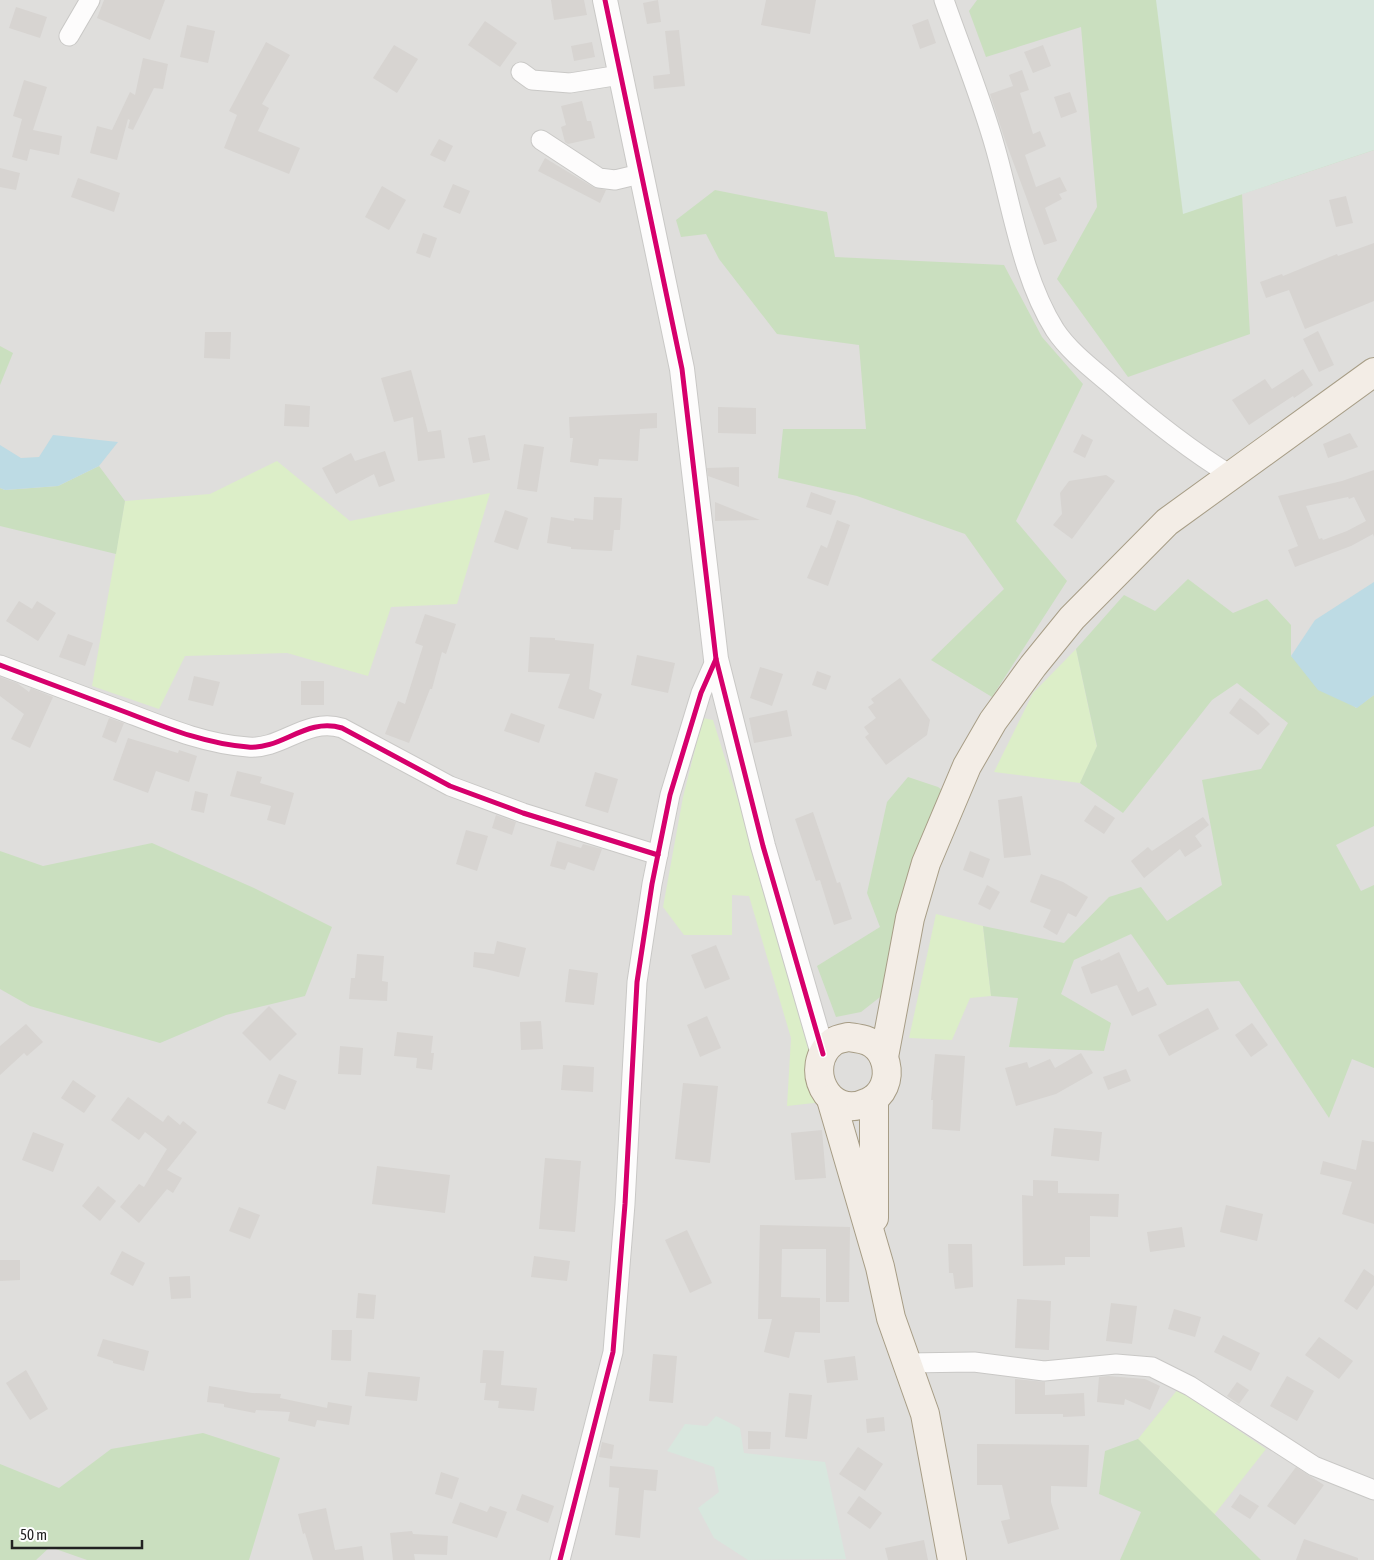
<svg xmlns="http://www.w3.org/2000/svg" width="1374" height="1560" font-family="'Asap Condensed',sans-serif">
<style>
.residential{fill:#dfdedc}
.grass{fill:#dceec8}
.forest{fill:#cadfbf}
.wetland{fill:#d8e7de}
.water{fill:#bddbe4}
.building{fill:#d7d4d1;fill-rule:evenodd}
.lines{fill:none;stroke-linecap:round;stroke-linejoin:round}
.minor-casing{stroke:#c9c8c6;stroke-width:21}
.tertiary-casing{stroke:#c9c8c6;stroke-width:26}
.primary-casing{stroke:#a79d86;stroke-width:30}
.minor{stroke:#fdfcfc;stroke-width:19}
.tertiary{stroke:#fdfcfc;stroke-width:24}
.primary{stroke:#f3ede6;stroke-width:28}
.cycleway-casing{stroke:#fff;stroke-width:8}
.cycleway{stroke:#d6006c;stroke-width:5}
</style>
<rect width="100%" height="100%" fill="#f0eeea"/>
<rect class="residential" x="0" y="0" width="1374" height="1560"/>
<g class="grass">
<polygon points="277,461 350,521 490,493 457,604 391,607 368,676 287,653 185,656 159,709 92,686 125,501 210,494"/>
<polygon points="1076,649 1097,747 1080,783 994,772 1033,693"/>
<polygon points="703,718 713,720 832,1101 787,1106 791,1038 749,896 732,895 732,935 684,935 663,907 683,797"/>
<polygon points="936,914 983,926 991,996 970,998 952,1040 909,1038"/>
<polygon points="1178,1389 1266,1449 1214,1515 1138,1439"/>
</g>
<g class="forest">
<polygon points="977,0 1374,0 1374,150 1242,194 1250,334 1128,377 1057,279 1097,207 1081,27 986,57 969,11"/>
<polygon points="715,190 827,212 835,257 1004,265 1042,337 1083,384 1016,521 1067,581 992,697 931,660 1004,589 965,534 857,496 778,478 783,429 866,429 859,345 777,334 719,259 706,234 681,237 676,220"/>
<polygon points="0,346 13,353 0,385"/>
<polygon points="99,466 125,501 116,554 0,526 0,488 5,490 58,486"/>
<polygon points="1188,579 1233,613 1267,599 1291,625 1291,656 1356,708 1374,695 1374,826 1336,845 1361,891 1374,885 1374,1068 1352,1059 1329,1118 1239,981 1167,985 1131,934 1074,960 1061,994 1111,1023 1104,1051 1009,1047 1018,998 991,996 983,926 1064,943 1109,897 1141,887 1167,921 1222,885 1202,780 1261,769 1288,723 1237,683 1212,700 1123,813 1080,783 1097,746 1076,649 1124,595 1155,611"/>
<polygon points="908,777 938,787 946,793 889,990 861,1012 836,1017 817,966 880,927 867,893 887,802"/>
<polygon points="152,843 254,888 332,927 305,996 226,1015 160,1043 30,1006 0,989 0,851 43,866"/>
<polygon points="203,1433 280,1458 249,1560 87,1560 50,1547 36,1560 0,1560 0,1464 59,1488 111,1449"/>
<polygon points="1138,1439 1261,1560 1120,1560 1141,1512 1099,1494 1105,1451"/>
</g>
<g class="wetland">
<polygon points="1156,0 1374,0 1374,150 1183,214"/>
<polygon points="716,1416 740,1428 744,1453 825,1462 846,1559 748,1560 714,1538 698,1508 719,1492 714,1467 667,1451 685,1424 707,1426"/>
</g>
<g class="water">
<polygon points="53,435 118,442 99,466 58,486 5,490 0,488 0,445 21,458 39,457"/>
<polygon points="1374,582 1374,695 1357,708 1318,690 1291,656 1315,620"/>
</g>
<g class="building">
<polygon points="104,0 165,0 150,40 97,18"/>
<polygon points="551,0 584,0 587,15 554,20"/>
<polygon points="658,0 661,22 647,24 643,3"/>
<polygon points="766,0 816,0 810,34 761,25"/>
<polygon points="16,7 47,17 40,38 9,28"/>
<polygon points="928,19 936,43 920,49 912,25"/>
<polygon points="485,21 517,43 500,67 468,45"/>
<polygon points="187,25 215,31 208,63 180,57"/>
<polygon points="679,30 685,86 654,89 653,76 670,74 665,31"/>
<polygon points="266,42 290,55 262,104 269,108 258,131 300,148 289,174 224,148 237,115 229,111"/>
<polygon points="592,42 595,57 574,61 571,46"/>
<polygon points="394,45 418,59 397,93 373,78"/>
<polygon points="1043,45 1051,66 1033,73 1024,52"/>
<polygon points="143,58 168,64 163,89 154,88 133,130 128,128 130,120 128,119 117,160 90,153 97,126 112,130 130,92 135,95"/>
<polygon points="1022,70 1029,90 1020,93 1033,134 1040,131 1046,146 1025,155 1036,187 1060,177 1067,191 1059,194 1062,199 1045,208 1057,241 1044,245 1005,140 990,94 1013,86 1009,75"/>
<polygon points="24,80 47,87 33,130 62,136 59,155 30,149 27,161 12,157 22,119 13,116"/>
<polygon points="1070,92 1077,112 1061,118 1054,97"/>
<polygon points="582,101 587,121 591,121 595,138 568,144 565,142 561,127 566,125 561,106"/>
<polygon points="439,139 453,146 445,162 430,155"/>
<polygon points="545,158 593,187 606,190 600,203 538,171"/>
<polygon points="0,168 20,173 16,190 0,187"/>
<polygon points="78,178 120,193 114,212 71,197"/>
<polygon points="453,184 470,191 460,214 443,207"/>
<polygon points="382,186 406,200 389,230 365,217"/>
<polygon points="1346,196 1353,223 1336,227 1329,200"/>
<polygon points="423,233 437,238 430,258 416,253"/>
<polygon points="1374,243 1374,301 1305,329 1289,290 1266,298 1260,282 1282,274 1283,276 1337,254 1338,256"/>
<polygon points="1318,331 1334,365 1319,372 1303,339"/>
<polygon points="205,332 231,332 230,359 204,358"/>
<polygon points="1303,369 1313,385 1294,398 1293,396 1249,425 1232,400 1265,379 1272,389"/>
<polygon points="411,370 428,432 441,430 445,458 418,461 413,417 394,422 381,378"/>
<polygon points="285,404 310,406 309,427 284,426"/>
<polygon points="718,407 756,408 756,434 718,433"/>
<polygon points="657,413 657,428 640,429 638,461 599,459 598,466 570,462 573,438 570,438 569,417"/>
<polygon points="1350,433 1358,447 1328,458 1323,444"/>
<polygon points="1082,434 1093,440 1085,458 1073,452"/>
<polygon points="485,435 490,460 473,463 468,438"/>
<polygon points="524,444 544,447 537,492 517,489"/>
<polygon points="385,451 395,481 379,487 374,474 336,494 322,468 351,453 355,461"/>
<polygon points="739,467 739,487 708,476 707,468"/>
<path d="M1374,470V537L1373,534L1351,546L1295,567L1288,550L1298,546L1278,496L1342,481ZM1348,497L1349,499L1354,497L1366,521L1347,531L1323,540L1322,538L1319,539L1306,506Z"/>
<polygon points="1106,475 1115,481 1072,539 1053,525 1062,514 1060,493 1069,481"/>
<polygon points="811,492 836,501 831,515 806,507"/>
<polygon points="594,497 622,498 620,530 614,530 612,551 571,549 571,547 547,543 551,517 574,521 574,518 593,520"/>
<polygon points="715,502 760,520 715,521"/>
<polygon points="505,510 528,518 518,550 494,542"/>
<polygon points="837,520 850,525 828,586 807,578 821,545 827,548"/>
<polygon points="19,601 32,609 37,601 56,613 38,641 6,621"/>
<polygon points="425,614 456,624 446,654 442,652 432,689 430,689 409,743 385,734 398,701 405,704 423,646 415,643"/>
<polygon points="68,634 93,643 85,666 59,657"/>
<polygon points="530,637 555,638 555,640 594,644 589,689 602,694 594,719 558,708 570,674 528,672"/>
<polygon points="637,655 675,663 668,693 631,685"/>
<polygon points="760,667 783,674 772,706 750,698"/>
<polygon points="817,671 831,676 826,690 812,685"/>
<polygon points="194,676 220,682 213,706 188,700"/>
<polygon points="0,677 17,683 29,692 31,688 53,697 30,748 11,739 24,714 0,696"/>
<polygon points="900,678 930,720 927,735 886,765 865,737 869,734 864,727 876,718 868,707 874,703 871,699"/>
<rect x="301" y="681" width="23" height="24"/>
<polygon points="1240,698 1257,711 1270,724 1258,735 1229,713"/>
<polygon points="787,710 792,736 754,743 749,718"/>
<polygon points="511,713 545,725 539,743 504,731"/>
<polygon points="109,718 124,723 116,743 102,737"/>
<polygon points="128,738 178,753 179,750 197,756 189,782 156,771 148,793 113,780"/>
<polygon points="237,771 262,777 260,783 294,793 285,825 267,820 271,806 230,796"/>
<polygon points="595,772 618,779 608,813 585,806"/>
<polygon points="195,791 208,794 204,813 191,810"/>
<polygon points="1022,796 1031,855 1004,858 998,800"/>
<polygon points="1095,805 1115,818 1104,834 1084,821"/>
<polygon points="813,812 837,883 840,882 852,919 834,925 820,880 816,881 795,819"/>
<polygon points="496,815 516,822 512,835 492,828"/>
<polygon points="1203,817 1209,825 1195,836 1202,846 1185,857 1180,849 1144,878 1131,861 1148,847 1152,851"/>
<polygon points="466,830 488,836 477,871 456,864"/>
<polygon points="557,841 581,848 583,844 602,849 594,871 568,862 565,870 550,866"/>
<polygon points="970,851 990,859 983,878 963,870"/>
<polygon points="1041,874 1063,882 1088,897 1076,917 1068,913 1057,935 1043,927 1051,910 1030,902"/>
<polygon points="987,885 1000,892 990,910 978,904"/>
<polygon points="497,941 526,948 519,977 485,969 473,967 474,952 494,954"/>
<polygon points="716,945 730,979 705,989 691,955"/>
<polygon points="1119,952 1138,992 1148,987 1157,1005 1132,1016 1117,985 1091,994 1081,967 1100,959 1101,961"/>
<polygon points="357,954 384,956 382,981 388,982 387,1001 349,999 351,978 355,978"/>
<polygon points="569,969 598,973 594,1005 565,1002"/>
<polygon points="269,1006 297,1034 270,1061 242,1033"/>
<polygon points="1208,1008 1219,1029 1169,1056 1158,1035"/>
<polygon points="707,1016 721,1048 700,1057 687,1025"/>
<polygon points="541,1021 543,1049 521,1050 520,1022"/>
<polygon points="1252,1023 1268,1045 1251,1057 1235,1035"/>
<polygon points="26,1024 43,1042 27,1056 24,1053 0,1075 0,1046"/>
<polygon points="397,1032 433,1036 431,1053 434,1053 432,1070 416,1068 417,1058 394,1056"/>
<polygon points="340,1046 363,1048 361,1075 338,1074"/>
<polygon points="1081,1053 1093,1073 1056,1094 1016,1106 1005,1068 1027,1062 1029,1068 1050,1059 1055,1068"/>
<polygon points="935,1054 965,1056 960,1131 932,1129 933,1100 931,1100"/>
<polygon points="563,1065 594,1067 593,1092 561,1090"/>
<polygon points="1126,1069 1131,1081 1108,1090 1103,1077"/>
<polygon points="279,1074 297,1081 285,1110 267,1103"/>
<polygon points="73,1080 96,1096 84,1113 61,1098"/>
<polygon points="683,1083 718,1086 710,1163 675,1159"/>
<polygon points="128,1097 163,1122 168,1115 180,1125 183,1121 197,1132 167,1170 182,1178 173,1193 167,1189 139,1223 120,1207 139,1184 144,1187 167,1149 145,1132 139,1140 111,1120"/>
<polygon points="1054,1128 1102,1132 1099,1161 1051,1156"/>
<polygon points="822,1130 826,1178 795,1180 791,1133"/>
<polygon points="33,1132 64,1144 53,1172 22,1160"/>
<polygon points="1362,1140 1374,1142 1374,1224 1342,1214 1352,1182 1320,1174 1323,1161 1356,1170"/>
<polygon points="545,1158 581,1161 575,1232 539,1229"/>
<polygon points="377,1166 450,1175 445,1213 372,1204"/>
<polygon points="1033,1180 1058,1181 1058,1193 1119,1194 1118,1217 1090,1216 1090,1257 1065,1257 1065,1265 1023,1266 1022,1195 1033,1196"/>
<polygon points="98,1186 116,1201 100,1221 82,1206"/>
<polygon points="1226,1205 1263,1214 1257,1241 1220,1232"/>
<polygon points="239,1207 260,1215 250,1239 229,1231"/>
<polygon points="760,1225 850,1227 849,1302 826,1302 826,1249 782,1249 781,1297 820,1298 820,1333 795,1332 789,1358 764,1352 772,1319 758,1319"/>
<polygon points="1182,1227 1185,1247 1150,1252 1147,1232"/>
<polygon points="687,1230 712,1283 690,1293 665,1240"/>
<polygon points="948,1244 972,1244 973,1287 955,1289 953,1273 949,1273"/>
<polygon points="122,1251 145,1263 133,1286 110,1274"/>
<polygon points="534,1256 570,1261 567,1281 531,1277"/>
<polygon points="0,1260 20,1260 20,1280 0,1281"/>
<polygon points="1364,1269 1374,1276 1374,1285 1357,1310 1344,1301"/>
<polygon points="190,1276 191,1298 171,1299 169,1277"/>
<polygon points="358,1293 376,1295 374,1319 356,1318"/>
<polygon points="1017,1299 1051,1301 1049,1350 1015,1348"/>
<polygon points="1111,1303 1137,1306 1132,1344 1106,1341"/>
<polygon points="1174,1309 1201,1317 1195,1337 1168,1329"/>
<polygon points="332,1330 352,1330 351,1361 331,1360"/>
<polygon points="1223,1335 1260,1353 1251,1371 1214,1352"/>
<polygon points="1319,1337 1353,1361 1339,1379 1305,1355"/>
<polygon points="103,1339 149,1351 144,1371 113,1363 113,1361 97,1356"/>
<polygon points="483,1350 504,1351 501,1385 537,1388 534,1411 498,1408 499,1401 484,1400 486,1383 480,1383"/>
<polygon points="653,1354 677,1356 673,1403 649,1401"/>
<polygon points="855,1356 858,1380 827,1383 824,1360"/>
<polygon points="26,1370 48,1409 30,1420 6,1383"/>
<polygon points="368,1372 420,1377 417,1401 365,1396"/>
<polygon points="1108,1376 1145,1379 1160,1386 1150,1410 1125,1399 1124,1405 1097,1402 1099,1377"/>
<polygon points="1287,1376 1314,1391 1297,1421 1270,1406"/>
<polygon points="1015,1379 1045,1382 1045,1395 1084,1393 1085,1416 1063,1417 1063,1414 1015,1414"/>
<polygon points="1237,1382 1249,1390 1239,1404 1227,1396"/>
<polygon points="209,1386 252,1393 281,1394 280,1398 327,1408 328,1402 352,1406 349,1425 317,1420 315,1427 288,1421 290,1412 256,1410 255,1413 224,1407 224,1404 207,1402"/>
<polygon points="789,1393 812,1395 807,1439 785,1437"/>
<polygon points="884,1417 885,1431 867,1433 866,1419"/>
<polygon points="748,1431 771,1432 770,1449 748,1449"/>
<polygon points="602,1442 614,1445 612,1459 599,1457"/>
<polygon points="977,1444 1089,1445 1087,1487 1051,1486 1051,1502 1059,1529 1008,1544 1001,1521 1010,1519 1002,1485 977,1485"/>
<polygon points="858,1447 883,1464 865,1491 839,1474"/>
<polygon points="610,1466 658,1470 656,1491 644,1490 640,1538 615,1535 619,1488 609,1487"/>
<polygon points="1296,1467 1324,1485 1295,1525 1267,1506"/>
<polygon points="441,1472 459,1478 452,1499 435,1494"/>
<polygon points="522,1494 554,1506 548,1523 516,1510"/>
<polygon points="1240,1494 1259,1506 1250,1519 1231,1507"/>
<polygon points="859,1496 882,1513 870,1529 847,1513"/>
<polygon points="460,1502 487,1512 490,1506 507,1512 497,1538 452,1523"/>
<polygon points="326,1508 335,1550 362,1546 364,1560 313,1560 305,1533 303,1534 298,1514"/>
<polygon points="412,1531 413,1534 448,1536 447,1555 414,1554 415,1560 393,1560 390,1533"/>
<polygon points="1304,1539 1358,1558 1358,1560 1296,1560"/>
<polygon points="924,1540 928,1560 888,1560 885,1548"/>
</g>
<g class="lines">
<defs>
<g id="minor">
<path d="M944,0C961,49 981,97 995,147C1012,206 1022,278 1055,330C1069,351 1090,367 1109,383C1148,417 1188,449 1232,476"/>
<polyline points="69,36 90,0"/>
<polyline points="521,72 532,80 570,83 620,75"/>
<polyline points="541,140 599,178 615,180 640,174"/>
<path d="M0,665C43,681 85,697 128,713C167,728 206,744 248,747C282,750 306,717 342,728L450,786L523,813L658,855"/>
<polyline points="907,1363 974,1362 1044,1371 1116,1364 1152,1367 1190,1386 1314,1466 1374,1490"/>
<polyline points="560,1560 613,1352 625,1204 637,982 652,884 670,795 701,693 716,659"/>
</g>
<polyline id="tertiary" points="605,0 682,369 716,659 763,846 823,1054"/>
<g id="primary">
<path d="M848,1037C856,1038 866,1039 873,1044C886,1053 890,1072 884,1086C881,1093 875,1099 868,1102C827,1122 802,1065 833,1042C837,1039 843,1038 848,1037Z"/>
<polyline points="884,1057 910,918 926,863 967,766 993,721 1033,666 1072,618 1167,522 1374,372"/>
<polyline points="831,1099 880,1267 891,1318 925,1414 952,1560"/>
<polyline points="874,1099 874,1218"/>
</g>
</defs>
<use href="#minor" class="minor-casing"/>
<use href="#tertiary" class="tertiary-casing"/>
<use href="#primary" class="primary-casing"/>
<use href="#minor" class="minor"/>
<use href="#tertiary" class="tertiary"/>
<use href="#primary" class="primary"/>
<defs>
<g id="cycleway">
<polyline points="605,0 682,369 716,659 763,846 823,1054"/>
<path d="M0,665C43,681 85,697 128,713C167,728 206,744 248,747C282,750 306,717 342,728L450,786L523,813L658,855"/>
<polyline points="560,1560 613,1352 625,1204 637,982 652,884 670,795 701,693 716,659"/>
</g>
</defs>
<use href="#cycleway" class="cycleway-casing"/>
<use href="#cycleway" class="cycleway"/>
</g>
<path d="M12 1540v8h130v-8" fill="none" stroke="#222222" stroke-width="2.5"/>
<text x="20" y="1540" font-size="15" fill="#222222" stroke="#ffffff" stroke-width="4" paint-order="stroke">50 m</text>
</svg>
